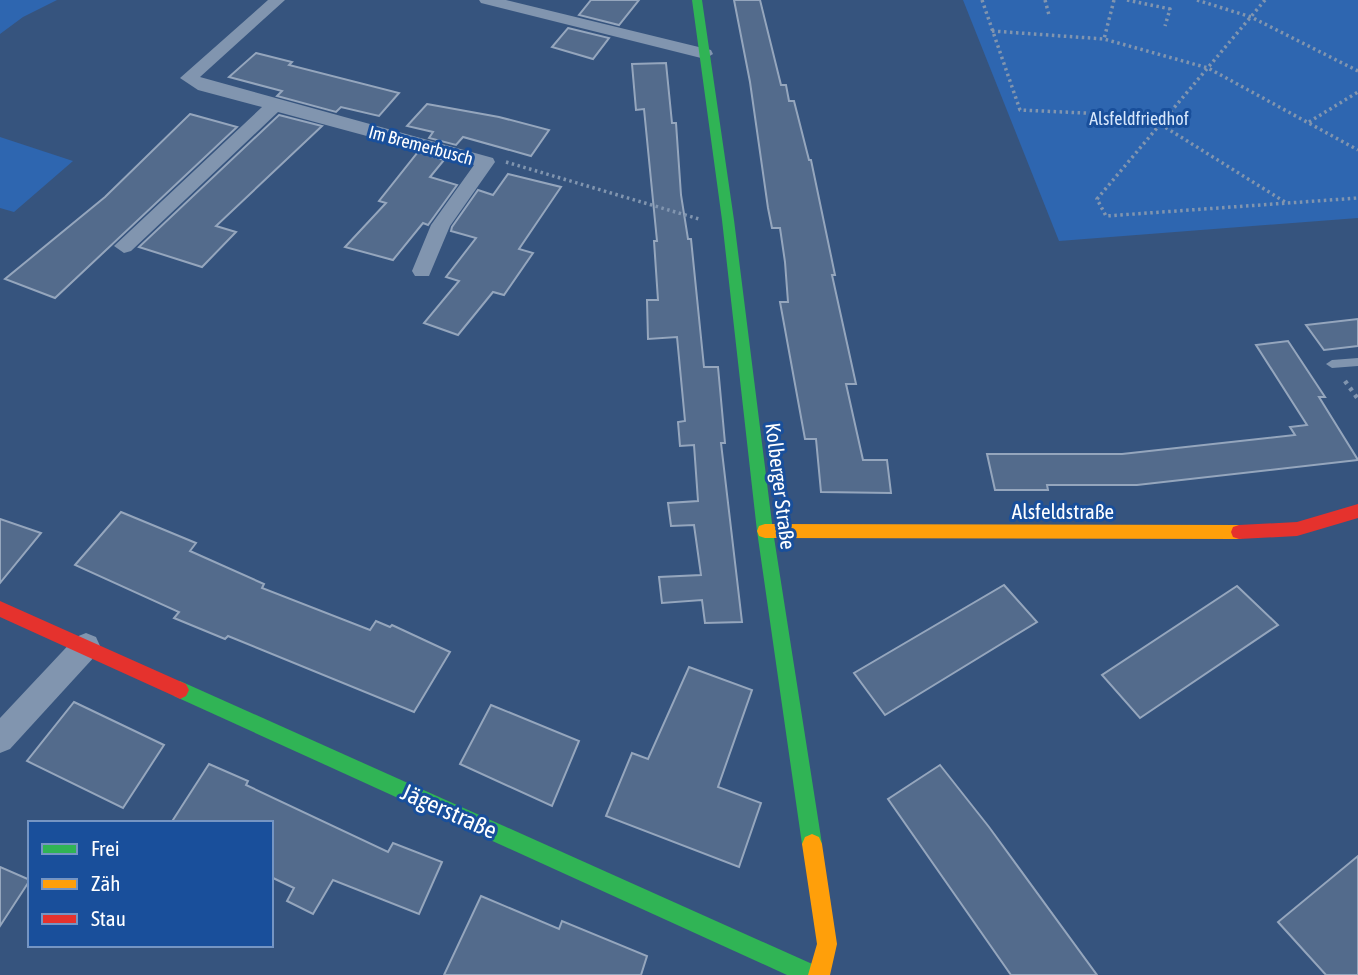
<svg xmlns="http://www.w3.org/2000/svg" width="1358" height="975" font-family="'Asap Condensed',sans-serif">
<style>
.green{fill:#2e66b0}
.building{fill:#536b8c;stroke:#95a6bd;stroke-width:2}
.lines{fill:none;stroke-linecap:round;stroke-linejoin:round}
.path-far1{stroke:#8195af;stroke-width:3.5;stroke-dasharray:2.5 3.5;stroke-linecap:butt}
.path{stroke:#8195af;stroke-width:4.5;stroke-dasharray:3.5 5;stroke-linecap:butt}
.lane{fill:#8195af;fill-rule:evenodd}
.street{fill:#8195af;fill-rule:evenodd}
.fast{fill:#30b455;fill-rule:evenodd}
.slow{fill:#ff9f0a;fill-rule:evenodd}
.jam{fill:#e5322d;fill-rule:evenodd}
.labels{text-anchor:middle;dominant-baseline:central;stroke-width:6;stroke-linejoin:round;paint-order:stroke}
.far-park-label{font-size:18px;fill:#d7e7fc;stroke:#194f9b}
.far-street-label{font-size:18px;fill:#fff;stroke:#194f9b}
.street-label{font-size:21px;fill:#fff;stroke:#194f9b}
.near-street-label{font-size:24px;fill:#fff;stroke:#194f9b}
</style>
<rect width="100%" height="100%" fill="#36547e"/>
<g class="green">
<polygon points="0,0 57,0 23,17 0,34"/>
<polygon points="963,0 1358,0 1358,218 1059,241"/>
<polygon points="0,137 73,161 14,212 0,208"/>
</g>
<g class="building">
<polygon points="591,0 639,0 619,25 579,15"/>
<polygon points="734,0 760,0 781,85 786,85 789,101 794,101 809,160 811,160 835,275 832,275 856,384 846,384 863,460 887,460 891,493 821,492 816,439 805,439 780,302 788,302 785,262 780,228 772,228 768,208 750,82"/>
<polygon points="568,28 609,38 593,59 552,47"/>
<polygon points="256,53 292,62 289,65 399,93 379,116 341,107 336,112 277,96 282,91 229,77"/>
<polygon points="666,63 672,123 676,123 681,195 688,239 691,239 704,367 718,367 725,443 721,443 742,622 705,623 702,600 662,603 659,577 701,575 694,525 671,526 668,503 698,501 694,445 680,446 678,422 685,421 677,337 648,339 647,300 658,300 654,241 657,241 644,109 636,110 632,64"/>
<polygon points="427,104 499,117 549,130 531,156 463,137 456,145 429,138 433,132 407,126"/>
<polygon points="190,114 237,127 55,298 5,279 105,197"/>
<polygon points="279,115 322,126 216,226 236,232 202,267 139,247"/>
<polygon points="418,152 444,160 430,177 457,185 428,225 423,223 393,260 345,247 386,203 379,201"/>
<polygon points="508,174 561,187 519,249 533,253 504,295 493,292 458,335 424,323 459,281 446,277 476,238 451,231 452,227 478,190 493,195"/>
<polygon points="1358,319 1358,346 1324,350 1306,325"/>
<polygon points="1288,341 1325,397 1319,397 1358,460 1137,485 1047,485 1048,490 995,490 987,454 1122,454 1295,435 1290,427 1307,425 1256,345"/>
<polygon points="121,512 196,543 190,551 264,584 262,588 370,630 376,621 390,627 392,625 450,652 414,712 228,636 225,639 174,618 179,612 75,565"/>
<polygon points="0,519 41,533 0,583"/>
<polygon points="1004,585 1037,622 885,715 854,673"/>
<polygon points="1237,586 1278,625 1140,718 1102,675"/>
<polygon points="689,667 752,690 718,787 761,803 739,867 606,816 632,753 648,759"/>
<polygon points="74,702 164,745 123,808 27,761"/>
<polygon points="491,705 579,741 552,806 460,764"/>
<polygon points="209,764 248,781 246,785 388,852 393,843 442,862 419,914 333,880 313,914 287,901 294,888 271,877 271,823 171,823"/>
<polygon points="940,765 989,827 1097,975 1011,975 888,799"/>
<polygon points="1358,856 1358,975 1326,975 1278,922"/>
<polygon points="0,867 30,880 0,926"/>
<polygon points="481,896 559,929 562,921 647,956 641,975 444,975"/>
</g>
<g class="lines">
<g class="path-far1">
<polyline points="982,0 1020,110 1106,114 1160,124 1285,202"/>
<polyline points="1045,0 1049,15"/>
<polyline points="1114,0 1104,39 1208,68 1358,150"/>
<polyline points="1127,0 1170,9 1165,26"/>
<polyline points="1197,0 1251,17 1358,71"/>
<polyline points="1265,0 1097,199 1106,216 1358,198"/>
<polyline points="992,31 1104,39"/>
<polyline points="1309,122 1358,92"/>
<polyline points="506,162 699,219"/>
</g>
<polyline class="path" points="1345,381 1358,399"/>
<polygon class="lane" points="1358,358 1358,366 1332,368 1326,364 1332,360"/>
<g class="street">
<polygon points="268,0 285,0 200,77 493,158 495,162 450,226 429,276 415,276 412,271 431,225 474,165 278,112 131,251 124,253 114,246 262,107 198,90 180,78"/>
<polygon points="479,0 506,0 711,50 713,54 705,59 481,3"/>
<polygon points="86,633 96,637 100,646 96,655 10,749 0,753 0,718 76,637"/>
</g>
<g class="fast">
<polygon points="692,0 702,0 734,220 773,531 822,844 819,851 812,854 805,851 802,844 757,531 722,220"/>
<polygon points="180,681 819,967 822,975 787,975 174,696 171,690 174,684"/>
</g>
<g class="slow">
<polygon points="765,524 1239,525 1245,527 1247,532 1245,537 1239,539 765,538 759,536 757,531 759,526"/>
<polygon points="812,834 819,837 822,844 837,944 830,975 808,975 817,944 802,844 805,837"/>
</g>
<g class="jam">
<polygon points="1358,504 1358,518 1297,536 1239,539 1233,537 1231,532 1233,527 1239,525 1297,522"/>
<polygon points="0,601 186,684 189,690 186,696 180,699 174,696 0,617"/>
</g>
</g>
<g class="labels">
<g class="far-park-label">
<text x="1139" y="118">Alsfeldfriedhof</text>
</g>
<g class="far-street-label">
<text transform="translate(421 145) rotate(15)">Im Bremerbusch</text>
</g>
<g class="street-label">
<text transform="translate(781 486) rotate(83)">Kolberger Straße</text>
<text x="1063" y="511">Alsfeldstraße</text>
</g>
<g class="near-street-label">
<text transform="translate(449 811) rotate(24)">Jägerstraße</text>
</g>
</g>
<rect x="28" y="821" width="245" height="126" fill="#194f9b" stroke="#7595c3" stroke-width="2"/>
<rect x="42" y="844" width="35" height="10" fill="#30b455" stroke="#7595c3" stroke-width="2"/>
<text x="91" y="856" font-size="21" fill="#ffffff">Frei</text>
<rect x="42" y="879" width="35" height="10" fill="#ff9f0a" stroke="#7595c3" stroke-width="2"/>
<text x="91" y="891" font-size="21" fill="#ffffff">Zäh</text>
<rect x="42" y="914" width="35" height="10" fill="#e5322d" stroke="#7595c3" stroke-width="2"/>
<text x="91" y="926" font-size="21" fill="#ffffff">Stau</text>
</svg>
